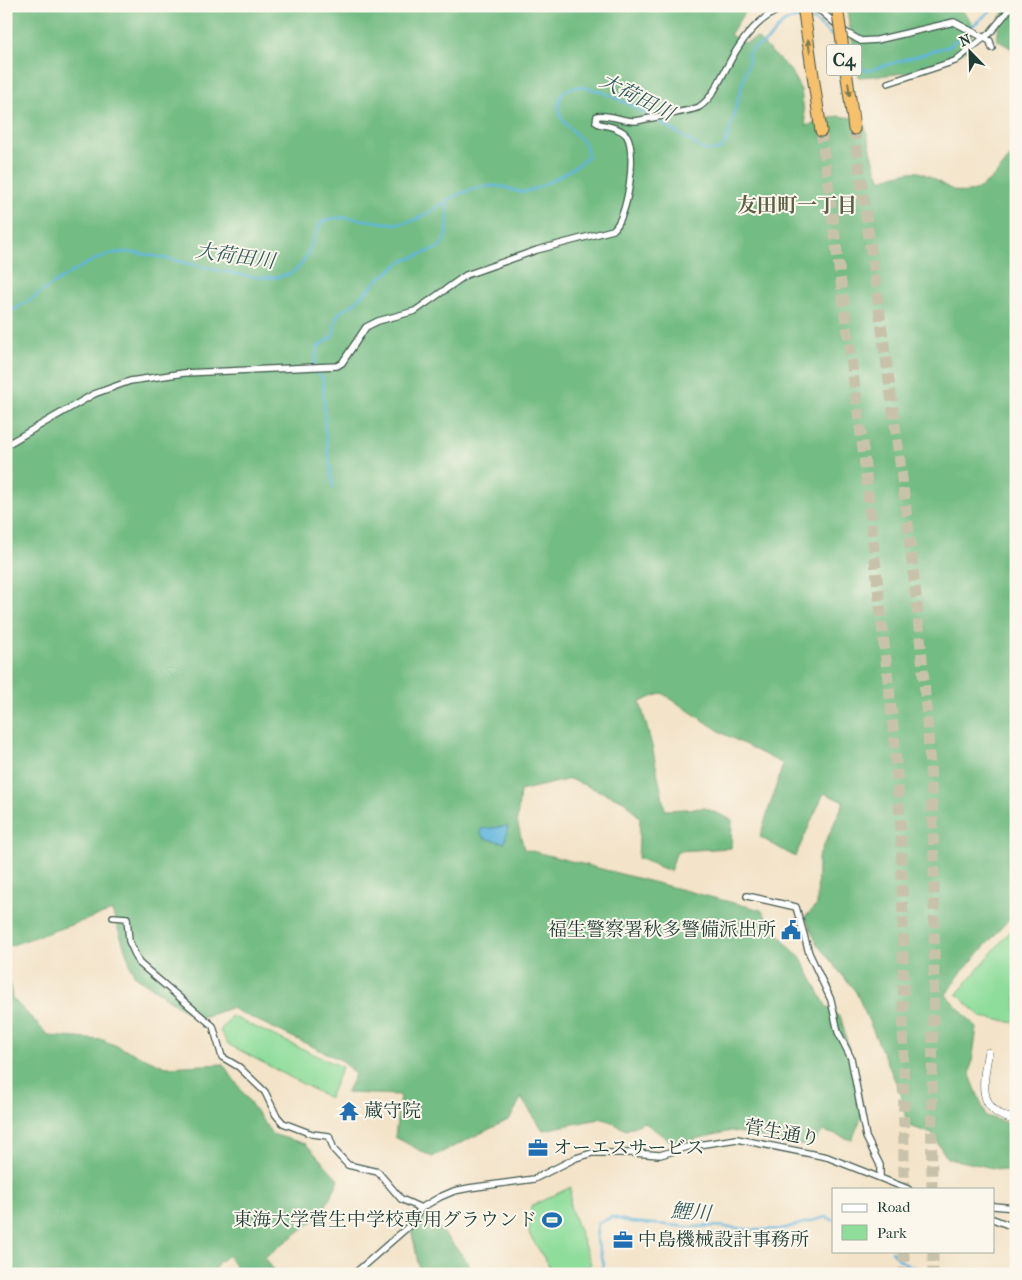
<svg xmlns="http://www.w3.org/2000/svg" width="1022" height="1280" font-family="'IM FELL French Canon','Noto Serif JP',serif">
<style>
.green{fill:#8fdd9b;stroke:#578d68}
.forest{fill:#73bc83;stroke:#497c5c}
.water{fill:#61b6dd;stroke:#407a88}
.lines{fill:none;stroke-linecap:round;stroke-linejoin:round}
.stream{stroke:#61b6dd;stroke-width:2.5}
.motorway-tunnel{stroke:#c9c2aa;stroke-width:11;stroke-dasharray:11 5.5;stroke-linecap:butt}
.minor-casing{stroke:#3f564a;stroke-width:8}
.tertiary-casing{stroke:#3f564a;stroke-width:9}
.motorway-casing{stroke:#3f564a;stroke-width:13}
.minor{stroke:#fff;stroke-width:5.5}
.tertiary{stroke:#fff;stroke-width:8}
.motorway{stroke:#f7c06c;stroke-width:11}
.motorway-bridge-casing{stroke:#3f564a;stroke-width:13;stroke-linecap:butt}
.motorway-bridge{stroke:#f7c06c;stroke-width:11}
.oneway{fill:#80784d}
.labels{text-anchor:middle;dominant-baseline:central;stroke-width:4;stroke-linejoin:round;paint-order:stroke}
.shield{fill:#fbf7ec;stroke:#61756b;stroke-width:1}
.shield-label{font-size:18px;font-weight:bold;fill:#1f3d34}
.poi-label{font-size:19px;fill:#1f3d34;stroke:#fbf7ec;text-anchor:start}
.street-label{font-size:19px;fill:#1f3d34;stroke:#fbf7ec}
.water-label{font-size:20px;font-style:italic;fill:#305b5e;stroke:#fbf7ec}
.neighbourhood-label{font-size:20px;font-weight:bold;fill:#5d5f42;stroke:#fbf7ec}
</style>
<rect width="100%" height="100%" fill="#fbf7ec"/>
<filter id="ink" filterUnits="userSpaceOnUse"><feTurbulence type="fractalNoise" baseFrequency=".02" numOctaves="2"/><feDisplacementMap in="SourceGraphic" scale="10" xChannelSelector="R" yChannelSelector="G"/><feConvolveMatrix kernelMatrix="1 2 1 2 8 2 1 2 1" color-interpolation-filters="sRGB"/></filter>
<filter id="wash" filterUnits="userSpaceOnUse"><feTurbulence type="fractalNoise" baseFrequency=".0096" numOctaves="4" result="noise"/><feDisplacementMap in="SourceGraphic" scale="20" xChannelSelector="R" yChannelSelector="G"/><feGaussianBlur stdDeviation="1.12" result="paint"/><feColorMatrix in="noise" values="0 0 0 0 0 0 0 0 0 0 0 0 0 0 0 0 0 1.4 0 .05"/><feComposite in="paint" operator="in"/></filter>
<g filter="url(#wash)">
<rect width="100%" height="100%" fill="#f3e3c8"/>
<g class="green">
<polygon points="1016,924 1016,1023 981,1017 957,994"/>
<polygon points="231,1016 342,1067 329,1098 228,1044 220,1031"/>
<polygon points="571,1187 570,1206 591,1264 579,1274 554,1274 529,1234 531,1206"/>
</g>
<g class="forest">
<path d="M6,6H752L745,11L730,35L745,43L757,38L790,70L801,90L806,126L837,116L863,119L876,169L881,180C892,177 907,170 919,172C930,175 942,185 953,190C979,202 1003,167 1016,149V911L955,980L946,995L977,1028L970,1075L986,1116L1016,1126V1173L947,1158L932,1134L907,1125L901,1094L856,992L817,944L805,917L817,905L818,858L844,802L824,793L795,857L760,837L783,764L724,734L662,693L640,702L652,746L665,810L705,808L732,820L731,848L677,851L670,871L638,858L640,818L624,801L570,779L520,791L517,821L524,849L761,910L788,946L800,956L826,1006L841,1018L864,1111L852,1140L823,1131L810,1147L731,1131L674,1144L644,1122L626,1130L604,1118L543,1130L521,1098L510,1119L432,1157L395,1137L400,1095L346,1093L355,1075L343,1061L231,1008L197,1019L134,975L112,911L6,947Z"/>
<path d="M846,6H962V10L973,24L969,48C931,73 902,74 859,77Z"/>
<polygon points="1009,6 1016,6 1016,51 997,40 1000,17"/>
<polygon points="6,959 12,998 49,1036 103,1040 166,1067 223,1064 272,1134 306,1144 339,1180 321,1215 265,1257 276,1274 240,1274 228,1255 218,1263 213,1274 6,1274"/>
<polygon points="427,1214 463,1256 476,1274 414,1274 419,1268 411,1228"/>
</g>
<polygon class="water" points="508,826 505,843 484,838 481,834 481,829"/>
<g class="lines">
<g class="stream">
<polyline points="809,20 814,20 838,41"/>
<polyline points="847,50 859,66 867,71 949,46 996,6"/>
<path d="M6,315C33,299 87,257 115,253C157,246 268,297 297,269C310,257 312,236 322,222C348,210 376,227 404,223C427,219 441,201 462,193C474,188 490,184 503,187C510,188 515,192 522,192C535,192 580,166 588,156C588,134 557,129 559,105C563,49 687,141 706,151L720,150L726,142L749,60L748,53C753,46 759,47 765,42C778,33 781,16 801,19"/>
<path d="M314,365L318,347L333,336L336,318L340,312L352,305L380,278L401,262L440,247C450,236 448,215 447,201"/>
<polyline points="315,370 323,379 325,430 333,488"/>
<path d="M891,1251C906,1270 924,1270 946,1274"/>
<polyline points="601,1274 604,1264 596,1238 598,1223 612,1217 630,1222 691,1227 714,1226 755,1230 782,1229 826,1217 833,1220"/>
<polyline points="947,1274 978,1270 989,1274"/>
</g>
</g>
</g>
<g filter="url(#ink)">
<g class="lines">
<g class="motorway-tunnel">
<path d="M854,129C885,362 925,596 933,831C937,950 930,1069 932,1189"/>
<polyline points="821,131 864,457 894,736 901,832 903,926 904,1189"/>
<polyline points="904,1251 904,1274"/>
<polyline points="933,1251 933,1274"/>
</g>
<defs>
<g id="minor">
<polyline points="811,6 822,12 845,32 861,41 877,40 954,22 990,41 992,48"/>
<polyline points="888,83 955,61 990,33 1012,6"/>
<path d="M6,445L94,394L130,381L184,373L337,366L342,363L366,327L378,321L415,311L466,275L537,250L613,230C628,218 637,153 627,136C621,128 608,126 599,124L596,122L597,116C610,114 622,121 635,121C642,120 694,110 699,107C713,98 719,81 727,67C740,41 759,15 788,6"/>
<polyline points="747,896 796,907 809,953 831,1000 838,1032 851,1058 866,1137 880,1165 880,1177"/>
<polyline points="113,917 127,918 129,941 139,963 213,1026 222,1057 239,1067 265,1092 276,1115 283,1123 312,1134 329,1136 334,1150 348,1165 378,1172 401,1199 421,1208"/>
<polyline points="993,1206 1016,1208"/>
<polyline points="993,1219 1016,1228"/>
<polyline points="354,1274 409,1226 421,1208 440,1197 454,1191 469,1188 534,1179 576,1158 592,1153 633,1153 660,1155 691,1146 737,1139 827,1157 908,1189"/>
</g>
<path id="tertiary" d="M988,1053C983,1083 976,1112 1016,1120"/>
<g id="motorway">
<polyline points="803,6 821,131"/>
<polyline points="852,113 854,129"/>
</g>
</defs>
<use href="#minor" class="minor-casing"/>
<use href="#tertiary" class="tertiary-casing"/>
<use href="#motorway" class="motorway-casing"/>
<use href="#minor" class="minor"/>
<use href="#tertiary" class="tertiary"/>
<use href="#motorway" class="motorway"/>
<defs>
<polyline id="motorway-bridge" points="837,6 852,113"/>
</defs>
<use href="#motorway-bridge" class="motorway-bridge-casing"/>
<use href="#motorway-bridge" class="motorway-bridge"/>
</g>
<defs><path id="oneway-solid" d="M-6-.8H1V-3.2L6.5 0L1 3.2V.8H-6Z" transform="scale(1.25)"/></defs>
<g class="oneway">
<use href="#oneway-solid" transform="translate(809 46) rotate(-98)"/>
<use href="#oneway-solid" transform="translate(849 89) rotate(82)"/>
</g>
</g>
<defs>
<symbol id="civic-bare" viewBox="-9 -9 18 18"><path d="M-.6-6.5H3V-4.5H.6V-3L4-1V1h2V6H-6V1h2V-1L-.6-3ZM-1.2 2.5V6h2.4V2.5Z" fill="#1f6fb2" stroke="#fbf7ec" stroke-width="2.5" paint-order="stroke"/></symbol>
<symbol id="temple-bare" viewBox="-9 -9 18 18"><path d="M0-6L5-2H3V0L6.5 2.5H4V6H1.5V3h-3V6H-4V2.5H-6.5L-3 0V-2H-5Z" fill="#1f6fb2" stroke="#fbf7ec" stroke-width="2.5" paint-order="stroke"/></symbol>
<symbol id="office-bare" viewBox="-9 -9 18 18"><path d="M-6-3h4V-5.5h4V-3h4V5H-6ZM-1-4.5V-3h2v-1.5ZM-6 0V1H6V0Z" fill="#1f6fb2" stroke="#fbf7ec" stroke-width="2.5" paint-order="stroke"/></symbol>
<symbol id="stadium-bare" viewBox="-9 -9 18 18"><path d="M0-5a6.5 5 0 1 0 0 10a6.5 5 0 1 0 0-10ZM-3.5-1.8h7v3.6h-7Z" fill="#1f6fb2" stroke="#fbf7ec" stroke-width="2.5" paint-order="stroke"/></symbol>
</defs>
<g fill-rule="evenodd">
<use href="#civic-bare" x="777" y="916" width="28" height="28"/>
<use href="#temple-bare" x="335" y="1097" width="28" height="28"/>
<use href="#office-bare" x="524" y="1134" width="28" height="28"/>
<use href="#stadium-bare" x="538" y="1206" width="28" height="28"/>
<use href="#office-bare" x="609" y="1226" width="28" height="28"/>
</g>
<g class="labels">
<rect class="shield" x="826.5" y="44.5" width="35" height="31" rx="4"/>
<g class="shield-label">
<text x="844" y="60">C4</text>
</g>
<g class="poi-label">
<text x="776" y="930" text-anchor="end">福生警察署秋多警備派出所</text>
<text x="364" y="1111">蔵守院</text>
<text x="553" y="1148">オーエスサービス</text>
<text x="537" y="1220" text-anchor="end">東海大学菅生中学校専用グラウンド</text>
<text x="638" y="1240">中島機械設計事務所</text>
</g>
<g class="street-label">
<text transform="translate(782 1133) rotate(10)">菅生通り</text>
</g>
<g class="water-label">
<text transform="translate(637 97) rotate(27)">大荷田川</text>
<text transform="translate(235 256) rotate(8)">大荷田川</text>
<text transform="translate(691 1212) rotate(5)">鯉川</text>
</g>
<g class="neighbourhood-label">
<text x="797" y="205">友田町一丁目</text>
</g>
</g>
<rect width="1022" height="1280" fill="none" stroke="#fbf7ec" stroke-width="25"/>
<rect x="832" y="1188" width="162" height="65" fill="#fbf7ec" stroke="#a3ada2"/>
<rect x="842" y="1204" width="25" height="8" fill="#ffffff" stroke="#a3ada2"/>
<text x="877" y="1212" font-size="15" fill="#1f3d34">Road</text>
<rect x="842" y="1225" width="25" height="15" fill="#8fdd9b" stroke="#a3ada2"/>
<text x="877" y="1238" font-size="15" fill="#1f3d34">Park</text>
<g transform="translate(970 52) rotate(337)" stroke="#fbf7ec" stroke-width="4" paint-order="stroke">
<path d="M0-4L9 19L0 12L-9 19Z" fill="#1f3d34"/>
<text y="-8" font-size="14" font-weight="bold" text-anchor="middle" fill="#1f3d34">N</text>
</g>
</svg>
